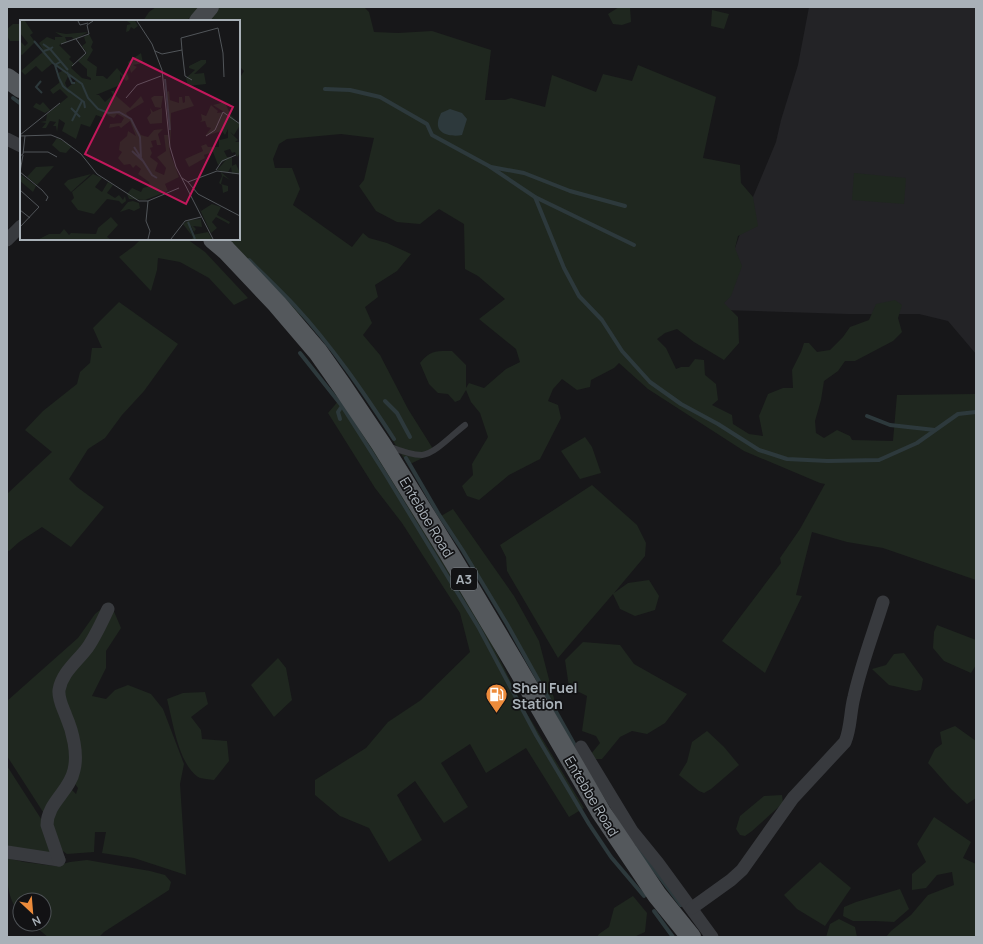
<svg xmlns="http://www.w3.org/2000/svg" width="983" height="944" font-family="Manrope,sans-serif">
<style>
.built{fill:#232326}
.green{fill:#1f271f}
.water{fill:#2d393c}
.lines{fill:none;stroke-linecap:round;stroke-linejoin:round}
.stream{stroke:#2d393c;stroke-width:4}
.lane{stroke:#383a3e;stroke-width:6}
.street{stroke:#383a3e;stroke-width:13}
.secondary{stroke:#46494d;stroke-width:18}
.primary{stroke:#54585c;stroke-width:20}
.labels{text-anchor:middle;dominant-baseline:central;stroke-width:3.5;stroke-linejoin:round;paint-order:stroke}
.shield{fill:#121214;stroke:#7c8187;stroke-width:1}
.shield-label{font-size:13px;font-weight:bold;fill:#a9b1b8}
.street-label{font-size:14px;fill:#a9b1b8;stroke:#121214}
.poi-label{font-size:14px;font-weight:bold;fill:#a9b1b8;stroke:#121214;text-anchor:start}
.inset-river{fill:none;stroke:#2d393c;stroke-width:2}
.inset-road{fill:none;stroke:#515559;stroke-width:1}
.view{fill:#c2185b;fill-opacity:0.15;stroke:#c2185b;stroke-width:2}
.inset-edge{fill:none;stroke:#a9b1b8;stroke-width:2}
</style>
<rect width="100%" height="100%" fill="#171719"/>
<polygon class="built" points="809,7 976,7 976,354 948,321 919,314 848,314 722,310 735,248 753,197 776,142 781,120 798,65"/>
<g class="green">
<polygon points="156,7 201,7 186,21 143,21 149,12"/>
<path d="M218,7H364L369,12L374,32L398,33L432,31L491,50L485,100H505L511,98L545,107L552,75L596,92L603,74L632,81L638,65L716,97L703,158L740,165L741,183L753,197L758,226L738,236L735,248L742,266L731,296L724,303L738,317L739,343L724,360L694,342L677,329L665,333L657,339L666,348L676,369L681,367H689L695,359L704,360L705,375L716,384L718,400L712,405L732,415L733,424L749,434L763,436L759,416L768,394L783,388H793L792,370L801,352L804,343H809L817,352L830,350L843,337L850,327L869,320L876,304L895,300L902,305L898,318L902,332L893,341L855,361H845L838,371L824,381L821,400L815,421L816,433L824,438L837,430L850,436L852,440L893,441L897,395L976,394V580L883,548L847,542L812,532L796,595L802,596L765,673L722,641L781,563L780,558L800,529L825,484L820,483L744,451L648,389L619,363L614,368L591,380L590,387L577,390L562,379L553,389L548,401L558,405L561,418L540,459L509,475L479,500L467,496L462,486L473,475L472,464L488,437L480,413L471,402L466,390L460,400L455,402L448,394L438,393L429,384L420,363C430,350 437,351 452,351L466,365V388L469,383L484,388L506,369L520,362L516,349L479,319L505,299L478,276L465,269L464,224L439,209L420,224L397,222L376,211L359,186L364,180L374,138L341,134L287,139L279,144L273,159L275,168H292L300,189L293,205L352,247L363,233L369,238L387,243L411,254L397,271L375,285L378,297L365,307L372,323L363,335L380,355L408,409L435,452L408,465L350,372L323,336L281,298L223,239H239V79L244,71L239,66V21H206Z"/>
<polygon points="619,7 630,7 631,22 622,25 613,24 608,14"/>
<polygon points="712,10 729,14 724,29 711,26"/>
<path d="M13,24H19C21,30 22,36 19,41H10L7,36V29Z"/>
<polygon points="854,173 906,178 904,204 852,200"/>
<polygon points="141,239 187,239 205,252 248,298 234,305 209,278 180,262 158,258 157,270 151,291 119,257 134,246"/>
<polygon points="119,302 178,344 144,391 122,415 105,438 88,449 69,479 77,487 104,507 71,547 42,527 19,542 9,551 7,550 7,494 52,452 25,430 43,411 77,384 80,372 90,363 92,348 102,348 93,328"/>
<polygon points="340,399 376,452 490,640 526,712 584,808 569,817 526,748 486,773 470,744 441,763 468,807 444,823 415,781 397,795 422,840 389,862 369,828 340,816 315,795 315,780 366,748 388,722 421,700 470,652 460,613 402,523 375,488 328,413"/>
<polygon points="585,437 592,447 601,473 580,479 561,451"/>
<polygon points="592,485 637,525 646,543 645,556 614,593 628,583 649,580 659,596 655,610 635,616 620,609 613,594 558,658 507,571 506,557 500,545"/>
<polygon points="453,509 514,596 539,641 557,710 441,516"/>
<polygon points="110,602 121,628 106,651 106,668 92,696 106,699 115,690 128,685 151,694 163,709 184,764 180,784 186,875 134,858 102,853 106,832 95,832 94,852 67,854 60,849 51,821 71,789 76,794 78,788 73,781 67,781 45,815 7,756 7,701 78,638 95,614"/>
<polygon points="937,625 976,640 976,665 971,673 944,661 933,648 934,632"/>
<polygon points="583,642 620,645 634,664 687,694 665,723 647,734 632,731 620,737 602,759 593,759 591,754 600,743 596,736 582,731 587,696 569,687 565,660"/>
<polygon points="904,653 923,679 921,690 916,691 889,685 872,669 886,665 894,654"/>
<polygon points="278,658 286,668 292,700 274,717 251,685"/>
<path d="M205,692L208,704L191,717L201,730L202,739L227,741L229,761L214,780C209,779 202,779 198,777C178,763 173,722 167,699L183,693Z"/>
<polygon points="955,726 976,741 976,798 967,804 951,789 928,763 935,749 942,744 940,732"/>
<polygon points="707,731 724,747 739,765 711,789 704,793 699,791 679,775 687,762 692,742"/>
<polygon points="7,766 45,825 55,857 7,848"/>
<polygon points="782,795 783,803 752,831 745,836 740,835 736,829 740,816 764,796"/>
<polygon points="934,817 971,842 963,858 976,864 976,937 886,937 891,931 911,915 928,895 954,885 952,872 937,875 926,888 912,890 912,874 926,862 917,844"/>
<path d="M7,858L24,862L55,866L70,862L87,860L150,871L165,875L171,882L169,890L104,932L99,937H48L32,924H44V900H20V913C6,899 7,876 7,858Z"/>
<polygon points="820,862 851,888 825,926 797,909 784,895"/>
<polygon points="900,889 909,909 894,922 875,921 853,921 843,916 844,907 856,902"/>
<polygon points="633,896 647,913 645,932 634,937 597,937 599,934 609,927 614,908"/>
<polygon points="839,919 855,927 857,937 826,937 830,924"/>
</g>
<path class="water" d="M450,109L462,113L467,119L462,135C453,137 436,135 438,122C438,119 440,116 441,113Z"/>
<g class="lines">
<g class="stream">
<polyline points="325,89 350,90 380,97 427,124 432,135 489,166 535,197 634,245"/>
<polyline points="13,98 21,104"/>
<polyline points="491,167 524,173 570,191 625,206"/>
<polyline points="535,197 564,268 579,296 602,320 622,351 650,382 681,404 718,424 759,450 787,459 828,461 879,460 917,443 958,414 976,412"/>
<path d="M249,260C264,275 280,290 295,306C332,346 364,393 394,439"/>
<polyline points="300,353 342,406 338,412 340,419"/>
<polyline points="385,401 397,413 410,437"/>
<polyline points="342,406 384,472 479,628 536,735 589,824 611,857 644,896"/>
<polyline points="867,416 890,425 935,430"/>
<polyline points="406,458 438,513 463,551 507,624 578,751"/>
<polyline points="637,847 681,905"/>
<polyline points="654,911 673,937"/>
</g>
<path class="lane" d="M388,446C398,450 411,455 422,455C435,454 454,433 465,425"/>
<g class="street">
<polyline points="7,139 21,146"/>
<polyline points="7,240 21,226"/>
<polyline points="581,747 632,831 658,863 712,937"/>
<polyline points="7,852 59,860"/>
<path d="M59,860L47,825C47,803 70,791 74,770C78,754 73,732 66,716C63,708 58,699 59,690C62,672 78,661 88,647C96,635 102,622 108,609"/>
<path d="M692,908L731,880L742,870L793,798L845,742C851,728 850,712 854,697C861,665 873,634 883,602"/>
</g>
<polyline class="secondary" points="198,21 210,7"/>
<g class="primary">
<polyline points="7,78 21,88"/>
<polyline points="213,239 226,250 277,304 318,352 342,386 381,444 450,555 515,664 601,812 657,895 691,937"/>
</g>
</g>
<defs>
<symbol id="fuel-pin" viewBox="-11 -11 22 30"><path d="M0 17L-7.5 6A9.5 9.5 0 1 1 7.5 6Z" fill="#ec8b3b" stroke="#121214"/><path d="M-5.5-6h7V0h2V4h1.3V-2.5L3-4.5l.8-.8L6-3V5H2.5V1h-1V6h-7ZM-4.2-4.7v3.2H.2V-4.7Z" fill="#fff"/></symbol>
</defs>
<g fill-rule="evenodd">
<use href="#fuel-pin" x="484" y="682" width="25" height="34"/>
</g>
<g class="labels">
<rect class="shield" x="451" y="568" width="26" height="22" rx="3"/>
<g class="shield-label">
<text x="464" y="579">A3</text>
</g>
<g class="street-label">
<text transform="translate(427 517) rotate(59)">Entebbe Road</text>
<text transform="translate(592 796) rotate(59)">Entebbe Road</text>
</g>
<g class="poi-label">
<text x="512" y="687">Shell Fuel<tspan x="512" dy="16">Station</tspan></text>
</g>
</g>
<g transform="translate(20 20)">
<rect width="220" height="220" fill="#171719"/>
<path d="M0,1H5L13,13L10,15L15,22L2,35L0,34V21L5,26L8,23L0,13ZM107,1H115L118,6L114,9L111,7L109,11L106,12L107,5L111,4ZM35,12L46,14L68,12L54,20L52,17H45L47,22L39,25L51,37L49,39L54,44L51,48L62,58L71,60V58L67,56V49L58,41L67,33L62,26L66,23L64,17L69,14L73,22L71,27L73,30L67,40L77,47L76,56H83L87,59L97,48L103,55L107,53L109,59L106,61L100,54V65L76,75H79L85,82L93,75L91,71H94V74L110,88L121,76L124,82L106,93L121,115L128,117L134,110L143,109L138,114L141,125H137L136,120L131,121L133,127L130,128L132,133L130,137L138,143L135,151L144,155L146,148L137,137L146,131L144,115H148L150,133L159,157L145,164L148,171L125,180L109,179L107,174L112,168L121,172L123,168L130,166L129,162L118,154L121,149L116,145L113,148L110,144L104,145L98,138L102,132L99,130L100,122L107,116L108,111L116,116L110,101L101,108L99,106L89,108L90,104L101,103L104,98L101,96L97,94L94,98L86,94L84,98L76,95L70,107L61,104L56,119L42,111L45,103L39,99L37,112L36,106H33L36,102L30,101L26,108H22L26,103L20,102L26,101L27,94L48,77L40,69L33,74L30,70L39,63L38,53L44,50L33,43L22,52L16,46L5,55L1,51L24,31L19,23L27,17L35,20V17H43ZM49,54L56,61L47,68L45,63ZM121,33L123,43L113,45L117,47L111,53L108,42ZM181,40H186V43L174,54L184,53L186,64L168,66L166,58L175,50L169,48V46ZM149,71L150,80L159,83V77H162L163,83L165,82V76H169L174,86L151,93V126L147,72ZM134,76H143L141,88L135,87L131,78ZM23,82L30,90L25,93L13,87L16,83L20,85ZM205,82L210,94L220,105L214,115L210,112L218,120L215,122H220V133L217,137L215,132L212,133L210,129L204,131L207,137H212V146L216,144L220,153L212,154L211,147L208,152H201L210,160L203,156L201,164L208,166V171L203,173L202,165L199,163L202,156L200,150H197L206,140L198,145L193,132L184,135L185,138L169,147L165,139L183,131L181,126L186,124L188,127H199V117L200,120L208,118V109L205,115L202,111L185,116L191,108L187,107L185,101L180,102L182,100L181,94L186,96L191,85L198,91L197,93L204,92L193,85ZM130,88L133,92L142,88V103L130,104L127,98L131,93ZM37,118L52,126L46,133L40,132L32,125ZM34,146L17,165L7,157L16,147ZM0,154L16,166L13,172L0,161ZM71,154L51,172L44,164L48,160ZM73,154L82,158L75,167L82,172L88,162L93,165L87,173L95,178L99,175L103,180L105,176L106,181L102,184L99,181L87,179L74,194L58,190L51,181L54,178L52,172ZM173,175L181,191L192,184L201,187L197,195L210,202L209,204L196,197L192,202L197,208L191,213ZM113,181L119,183L120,188L114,191L109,189L100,192L108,182ZM91,197L98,205L87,217L90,219H19L29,214H40L44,209L49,215L51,213L76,214L78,208ZM181,199L182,207L173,206L176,209L174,212L171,206L169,207L172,215L188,212L192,219H172L173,217L163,204L169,200Z" fill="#1f271f" fill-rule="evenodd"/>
<path class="inset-river" d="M14,21L33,43L62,64L68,78L78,89L89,93L99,92L111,99L120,117L121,137M23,24L30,29L24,31M33,27L30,29L48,50M40,42L35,45L39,58L43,66L50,72M47,52L52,63H55M145,59L150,110M21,61L16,67L22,73M48,70L64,82L65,88M51,88L60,97M52,101L62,81M114,127L132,155L137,158M112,131L124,142M168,202L175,219"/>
<path class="inset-road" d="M58,1L60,5L68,3M117,1L132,24L142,50L150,127L156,147L193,219M41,24L69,14L67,5L73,1M162,30L161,18L198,8L203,33L204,57M135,31L142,34L162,30L165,56L172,60M52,46L66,33L56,19M106,78L117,65L141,56M0,115L40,83M0,116L31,115L41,119L61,134L77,154L119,181H128L159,168M186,116L195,110L203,92L220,104M3,132H28L37,137M0,136L3,134L5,116M196,150L202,141L216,135M0,152L22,170L28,177L26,181M0,152L3,135M162,158L168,162L197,151L220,154M168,162L178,174L220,196M0,170L19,187L0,207M128,181L126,201L130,211L128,219M0,190L10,198M151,219L165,201L181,197"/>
<path class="view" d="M113,38L213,87L166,184L65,134Z"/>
<rect width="220" height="220" class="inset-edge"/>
</g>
<rect width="983" height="944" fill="none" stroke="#a9b1b8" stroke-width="16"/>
<g transform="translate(32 912) rotate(154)"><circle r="19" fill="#121214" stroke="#4e5256"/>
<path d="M0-3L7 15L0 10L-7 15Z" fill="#ec8b3b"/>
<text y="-6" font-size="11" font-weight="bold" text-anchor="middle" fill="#a9b1b8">N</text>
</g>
</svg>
